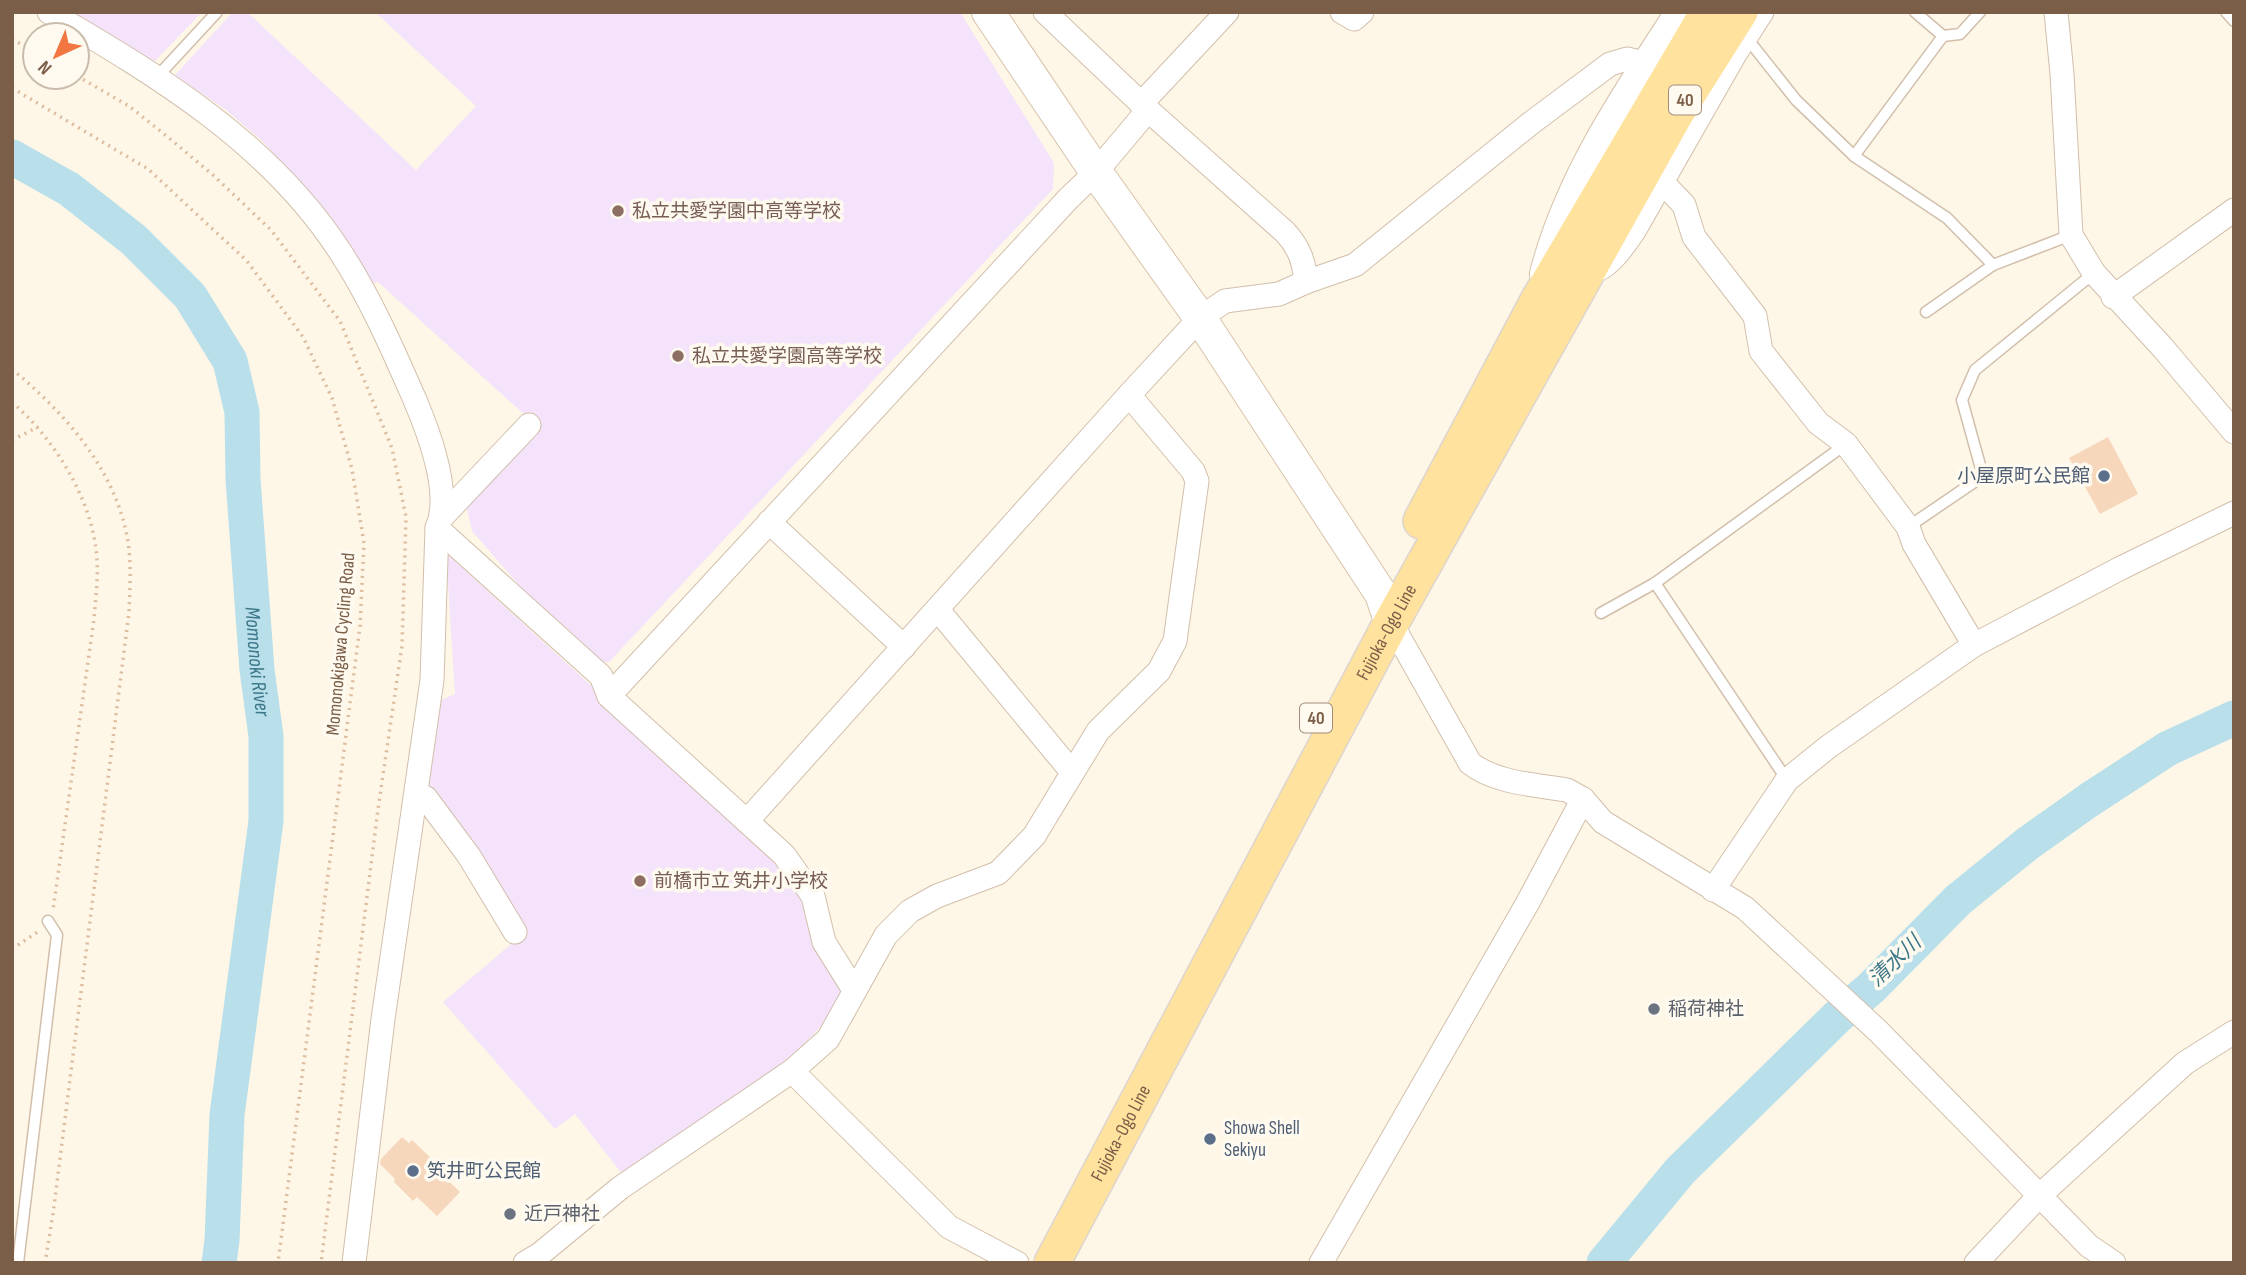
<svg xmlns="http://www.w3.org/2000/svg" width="2246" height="1275" font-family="'Sofia Sans Condensed','Noto Sans JP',sans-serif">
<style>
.education{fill:#f4e3fb}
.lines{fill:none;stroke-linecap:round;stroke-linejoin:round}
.river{stroke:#b9dfea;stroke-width:35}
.building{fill:#f6d7bc}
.lane-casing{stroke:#d2bfab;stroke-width:13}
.street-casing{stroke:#d2bfab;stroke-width:25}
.secondary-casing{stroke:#d8c2aa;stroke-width:34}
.primary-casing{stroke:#ddd5cf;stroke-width:38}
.path{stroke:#dcbb9e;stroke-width:3.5;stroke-dasharray:2 5;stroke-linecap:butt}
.lane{stroke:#fff;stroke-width:10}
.street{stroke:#fff;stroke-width:23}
.secondary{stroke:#fff;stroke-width:32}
.primary{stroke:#ffe29d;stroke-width:35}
.education-dot{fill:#8d6e63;stroke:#fffaef;stroke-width:2.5}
.service-dot{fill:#5c6f8a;stroke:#fffaef;stroke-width:2.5}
.worship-dot{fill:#6b7280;stroke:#fffaef;stroke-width:2.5}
.labels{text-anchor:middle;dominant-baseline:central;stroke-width:7;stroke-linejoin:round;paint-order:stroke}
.shield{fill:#fffaef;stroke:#a38d7a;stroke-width:2}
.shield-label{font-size:18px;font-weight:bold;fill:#7b5e48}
.education-label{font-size:19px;fill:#785e54;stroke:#fffaef;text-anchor:start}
.service-label{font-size:19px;fill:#4e5e75;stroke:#fffaef;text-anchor:start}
.street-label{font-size:19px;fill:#7b5e48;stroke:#fffaef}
.worship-label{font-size:19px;fill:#5b616d;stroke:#fffaef;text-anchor:start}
.water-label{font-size:21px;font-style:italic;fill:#3c7789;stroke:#fffaef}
</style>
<rect width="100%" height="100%" fill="#fef7e7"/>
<g class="education">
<polygon points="69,12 202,12 154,62"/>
<polygon points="233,12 247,12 416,170 476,106 375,12 960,12 1054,163 1053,189 609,662 596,662 545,615 472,531 466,504 538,427 378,282 373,284 314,198 262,141 226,110 175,75"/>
<polygon points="446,553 609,702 774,861 806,901 843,992 826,1021 789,1060 623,1175 575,1114 555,1129 443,1002 524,933 427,785 441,700 455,694"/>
</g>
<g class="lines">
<g class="river">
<path id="s1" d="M12,157L69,189L134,240L190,296L230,361L242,412L243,479L257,670L266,736V821L227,1115L222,1240L219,1263"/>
<polyline points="1604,1263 1680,1171 1837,1017 1871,988 1958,900 2027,844 2089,800 2167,749 2234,718"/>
</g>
</g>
<g class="building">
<polygon points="2108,437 2138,494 2100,514 2069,458"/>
<polygon points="402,1137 409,1143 412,1140 434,1161 431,1164 460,1192 437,1216 417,1197 413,1201 394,1182 395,1179 380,1164 381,1159"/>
</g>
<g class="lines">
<defs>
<g id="lane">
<polyline points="1915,12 1943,36"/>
<polyline points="2226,12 2234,21"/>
<polyline points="1746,37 1796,100 1854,156 1947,218 1993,265"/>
<polyline points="156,78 217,12"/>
<polyline points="1854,156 1943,36 1960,34 1980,12"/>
<polyline points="1926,312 1993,265 2071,235"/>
<polyline points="1908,527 1983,476 1962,400 1975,370 2094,273"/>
<polyline points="1655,583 1787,780"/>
<polyline points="1601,613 1655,583 1846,444"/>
<polyline points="18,1263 57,935 48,921"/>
</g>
<g id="street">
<path d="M49,12C159,76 271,144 341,253C371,299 393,350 415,400C429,433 452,494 437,528L432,680L383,1019L354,1263"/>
<path d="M1045,12L1148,110L1285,232C1299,247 1304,261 1306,282"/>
<polyline points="1342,12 1354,19 1362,12"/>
<polyline points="2056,12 2062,74 2071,235 2094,273 2163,348 2234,432"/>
<polyline points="1141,104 1227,12"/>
<polyline points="1662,182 1684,205 1694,237 1755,316 1761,351 1818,423 1846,444 1908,527 1914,544 1974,645"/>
<path d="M1597,270C1613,263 1624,245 1634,231L1735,54L1762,12"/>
<polyline points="2113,297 2234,210"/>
<polyline points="442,517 529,425"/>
<polyline points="769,522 904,647"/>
<polyline points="437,528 601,676 609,696 784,855 813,896 824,942 854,990"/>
<polyline points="938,610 1072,772"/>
<path d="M1391,623L1470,763C1495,783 1536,785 1567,790L1583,799L1603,822L1745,908L1878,1031L2089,1246L2114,1263"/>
<polyline points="609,696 1068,199 1096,172 1148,110"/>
<polyline points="417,793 426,798 469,856 515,932"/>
<polyline points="747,821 1129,395 1200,318 1225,301 1279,294 1306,282 1355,265 1531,123 1610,64 1627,59 1648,64"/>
<polyline points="1713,890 1787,780 1828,747 1974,645 2121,568 2234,513"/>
<polyline points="792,1071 949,1227 1017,1263"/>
<polyline points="525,1263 540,1254 620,1188 792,1071 828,1039 886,935 910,911 937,896 998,873 1034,836 1098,731 1159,671 1175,641 1197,481 1193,471 1129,395"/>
<polyline points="1321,1263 1527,904 1583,799"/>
<polyline points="1976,1263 2038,1197 2185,1063 2234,1032"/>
</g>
<g id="secondary">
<polyline points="988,12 1096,172 1200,318 1381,594 1391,623"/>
<path d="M1546,274C1570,179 1629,93 1682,12"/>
</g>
<g id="primary">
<polyline points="1421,521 1539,299 1708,12"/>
<path id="s2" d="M1052,1263L1391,623L1675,115L1740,12"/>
</g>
</defs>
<use href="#lane" class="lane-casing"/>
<use href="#street" class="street-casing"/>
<use href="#secondary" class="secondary-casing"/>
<use href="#primary" class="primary-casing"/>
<g class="path">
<polyline points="12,39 35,52"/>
<polyline points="77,76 129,106 169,138 213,175 271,230 340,321 392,448 406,517 402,646 378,809 321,1263"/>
<polyline points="12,88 148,169 247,261 303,337 332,398 352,469 364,543 360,626 278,1263"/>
<path d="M12,369C63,412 111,464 126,531C132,558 130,585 129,612L53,1214L45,1263"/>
<path d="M12,402C53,438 89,494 96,549C99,572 96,595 94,619L53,910"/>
<polyline points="12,440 38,427"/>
<polyline points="12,949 39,931"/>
</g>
<use href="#lane" class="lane"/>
<use href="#street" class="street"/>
<use href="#secondary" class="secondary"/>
<use href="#primary" class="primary"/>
</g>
<g class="education-dot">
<circle cx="618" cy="211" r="7"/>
<circle cx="678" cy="356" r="7"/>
<circle cx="640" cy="881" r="7"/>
</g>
<g class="service-dot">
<circle cx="2104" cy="476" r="7"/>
<circle cx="1210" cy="1139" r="7"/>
<circle cx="413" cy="1171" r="7"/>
</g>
<g class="worship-dot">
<circle cx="1654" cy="1009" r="7"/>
<circle cx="510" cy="1214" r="7"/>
</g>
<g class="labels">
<g class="shield">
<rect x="1669" y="85.5" width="32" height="29" rx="5"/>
<rect x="1300" y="703.5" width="32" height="29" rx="5"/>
</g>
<g class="shield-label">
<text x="1685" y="100">40</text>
<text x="1316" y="718">40</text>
</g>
<g class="education-label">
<text x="632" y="211">私立共愛学園中高等学校</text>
<text x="692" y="356">私立共愛学園高等学校</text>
<text x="654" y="881">前橋市立 笂井小学校</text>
</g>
<g class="service-label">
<text x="2090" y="476" text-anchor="end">小屋原町公民館</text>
<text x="1224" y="1128">Showa Shell<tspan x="1224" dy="22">Sekiyu</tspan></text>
<text x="427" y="1171">笂井町公民館</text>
</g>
<g class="street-label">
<text stroke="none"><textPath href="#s2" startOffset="714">Fujioka-Ogo Line</textPath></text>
<text transform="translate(341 644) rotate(-85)">Momonokigawa Cycling Road</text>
<text stroke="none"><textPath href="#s2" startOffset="147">Fujioka-Ogo Line</textPath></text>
</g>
<g class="worship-label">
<text x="1668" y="1009">稲荷神社</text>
<text x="524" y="1214">近戸神社</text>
</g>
<g class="water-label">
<text stroke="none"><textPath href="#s1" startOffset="606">Momonoki River</textPath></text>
<text transform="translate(1895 961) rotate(-44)">清水川</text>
</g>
</g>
<rect width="2246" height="1275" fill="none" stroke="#7b5e48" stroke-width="28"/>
<g transform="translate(56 56) rotate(224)"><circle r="33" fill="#fffaef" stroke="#cabcac" stroke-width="2"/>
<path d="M0-5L12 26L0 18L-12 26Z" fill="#f27642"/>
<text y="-10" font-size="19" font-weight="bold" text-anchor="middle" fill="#7b5e48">N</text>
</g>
</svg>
